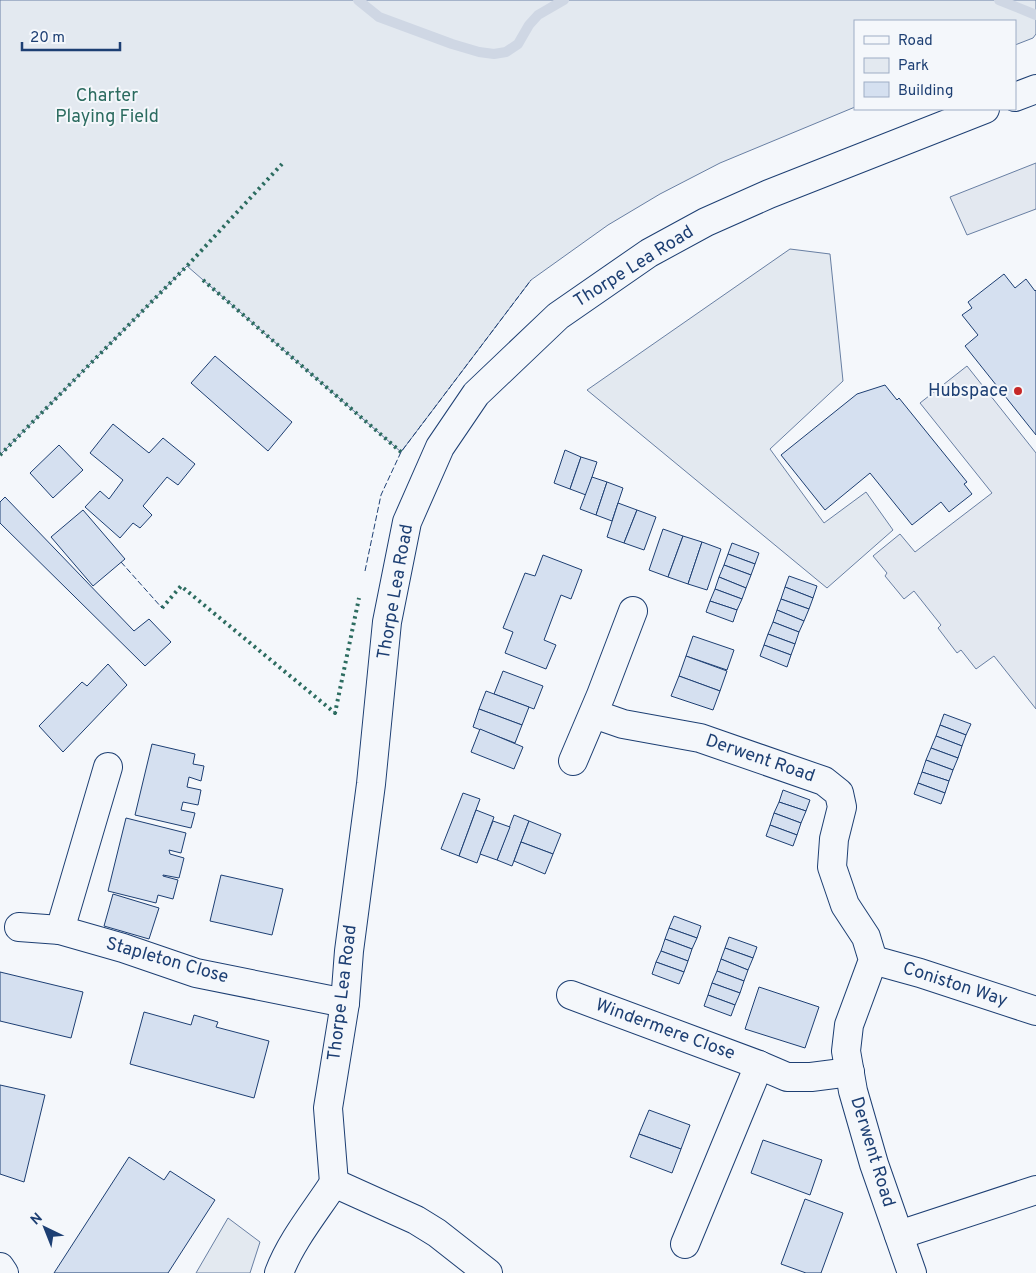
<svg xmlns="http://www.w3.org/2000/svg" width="1036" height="1273" font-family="Overpass,sans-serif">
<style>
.green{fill:#e3e9f0;stroke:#687fa3}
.parking{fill:#e3e8f0;stroke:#687fa3}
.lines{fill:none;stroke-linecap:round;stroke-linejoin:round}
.stream{stroke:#cfd7e4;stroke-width:10}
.building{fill:#d5e0f0;stroke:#1d3f73}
.street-casing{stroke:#1d3f73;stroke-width:30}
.secondary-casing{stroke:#1d3f73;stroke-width:30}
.street{stroke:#f4f7fb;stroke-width:28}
.secondary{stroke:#f4f7fb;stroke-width:28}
.hedge{stroke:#2c6c60;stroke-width:4;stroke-dasharray:2.5 4;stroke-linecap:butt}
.fence{stroke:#1d3f73;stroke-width:1;stroke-dasharray:6 2.5;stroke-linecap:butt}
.poi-dot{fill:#c62828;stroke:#f4f7fb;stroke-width:2}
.labels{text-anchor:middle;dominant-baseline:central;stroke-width:4;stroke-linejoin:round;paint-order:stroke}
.park-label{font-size:18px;fill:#2c6c60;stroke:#f4f7fb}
.street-label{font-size:18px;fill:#1d3f73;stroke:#f4f7fb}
.poi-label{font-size:18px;fill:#1d3f73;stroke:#f4f7fb;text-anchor:end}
</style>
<rect width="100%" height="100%" fill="#f4f7fb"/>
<g class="green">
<polygon points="0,0 1036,0 1036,34 1033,38 1015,45 1015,21 855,21 855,107 720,163 660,194 608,225 531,280 401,452 187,266 0,455"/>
<polygon points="790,249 830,254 843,381 770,449 824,523 866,492 893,530 827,588 587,390"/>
<polygon points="228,1218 260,1242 250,1273 196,1273"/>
</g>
<g class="parking">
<polygon points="1036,163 1036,209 967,235 950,197"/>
<polygon points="967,366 1036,453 1036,709 994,656 976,669 961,650 957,653 938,628 941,625 914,591 904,599 885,576 887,573 873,556 900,534 915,552 992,493 920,403"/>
</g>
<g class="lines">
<g class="stream">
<polyline points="358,0 379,17 452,44 479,52 494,54 506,52 518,44 529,25 538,15 564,0"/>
<polyline points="999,0 1036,15"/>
</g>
</g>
<g class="building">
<polygon points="1004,274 1015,288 1026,279 1035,291 1036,290 1036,435 965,346 978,335 962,315 972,308 968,302"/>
<polygon points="215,356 292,422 268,451 191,383"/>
<polygon points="885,385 897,400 899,398 967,482 964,484 972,494 949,512 941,502 912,525 870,473 825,510 781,455 857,394"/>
<polygon points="113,424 149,453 163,438 195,464 178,485 167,477 143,506 152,515 140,528 133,523 120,538 85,507 100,491 109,499 123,480 90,453"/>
<polygon points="59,445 83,470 53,498 30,473"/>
<polygon points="565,450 581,457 570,489 554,483"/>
<polygon points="581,457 597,462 586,495 570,489"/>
<polygon points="592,477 607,482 596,515 580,509"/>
<polygon points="607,482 623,488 612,521 596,515"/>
<polygon points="5,497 134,631 149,619 171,642 145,666 0,523 0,502"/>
<polygon points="618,503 637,510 624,543 607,537"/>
<polygon points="83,510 125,559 93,586 51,537"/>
<polygon points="637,510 656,517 644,550 624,543"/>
<polygon points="663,529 683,536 668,577 649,570"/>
<polygon points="683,536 702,542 688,584 668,577"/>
<polygon points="702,542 721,549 707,590 688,584"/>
<polygon points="732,543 759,553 755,564 728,554"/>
<polygon points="728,554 755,564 751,575 724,565"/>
<polygon points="543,555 582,570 571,599 561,595 544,640 556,645 546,669 505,653 513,632 503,628 525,573 535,576"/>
<polygon points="724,565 751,575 746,588 719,577"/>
<polygon points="789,576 817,586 813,598 785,587"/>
<polygon points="719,577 746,588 742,599 715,589"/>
<polygon points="785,587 813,598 809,609 781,599"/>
<polygon points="715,589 742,599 737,610 710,601"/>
<polygon points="781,599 809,609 804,621 777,610"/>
<polygon points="710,601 737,610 733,622 706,612"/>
<polygon points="777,610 804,621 799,632 773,622"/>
<polygon points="773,622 799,632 795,644 768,634"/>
<polygon points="768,634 795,644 791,655 764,645"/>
<polygon points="693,636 734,650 727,670 686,656"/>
<polygon points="764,645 791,655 787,667 760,656"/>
<polygon points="686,656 727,671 720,691 679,676"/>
<polygon points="108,664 127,685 63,752 39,726 82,682 87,686"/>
<polygon points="503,671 543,686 534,709 494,694"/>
<polygon points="679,676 720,691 713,710 671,696"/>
<polygon points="486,691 529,707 522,725 479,709"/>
<polygon points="479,709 522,725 515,743 473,727"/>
<polygon points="944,714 971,724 966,735 940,725"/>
<polygon points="940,725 966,735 962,746 936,736"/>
<polygon points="480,729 523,747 514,769 471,752"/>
<polygon points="936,736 962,746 958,758 931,748"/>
<polygon points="152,744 195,754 193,764 204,766 201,781 189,777 187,787 201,790 198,805 183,802 181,810 195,813 191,828 135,815"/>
<polygon points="931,748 958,758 953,770 926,760"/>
<polygon points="926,760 953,770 949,781 922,772"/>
<polygon points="922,772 949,781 945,793 918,783"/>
<polygon points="918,783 945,793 941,804 914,794"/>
<polygon points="783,790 810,800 806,811 779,802"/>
<polygon points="463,793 480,799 459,856 441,849"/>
<polygon points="779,802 806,811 801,823 774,813"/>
<polygon points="476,810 494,817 477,863 459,856"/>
<polygon points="774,813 801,823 797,835 770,825"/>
<polygon points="514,815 529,821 512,866 497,860"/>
<polygon points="126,818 186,833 181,853 169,850 170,854 184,858 179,878 163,875 163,876 178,880 173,899 158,895 156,903 108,891"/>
<polygon points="493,821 510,827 497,860 480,854"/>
<polygon points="529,821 561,834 553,854 521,842"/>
<polygon points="770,825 797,835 793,846 766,836"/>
<polygon points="521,842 553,854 545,874 514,861"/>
<polygon points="221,875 283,889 272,935 210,921"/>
<polygon points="113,894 159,908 149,939 104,926"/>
<polygon points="674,916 701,926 697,938 669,928"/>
<polygon points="669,928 697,938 692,949 665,939"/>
<polygon points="729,937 757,947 753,958 725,948"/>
<polygon points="665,939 692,949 688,961 661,951"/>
<polygon points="725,948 753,958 748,970 721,959"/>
<polygon points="661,951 688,961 684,972 656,962"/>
<polygon points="721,959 748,970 744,981 717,971"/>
<polygon points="656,962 684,972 679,984 652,974"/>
<polygon points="717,971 744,981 740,993 712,983"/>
<polygon points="0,972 83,992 71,1038 0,1021"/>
<polygon points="712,983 740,993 735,1005 708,995"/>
<polygon points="759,987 819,1007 805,1048 745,1029"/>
<polygon points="708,995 735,1005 731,1016 704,1006"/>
<polygon points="144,1012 191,1025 194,1015 218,1022 216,1027 269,1041 254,1098 130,1064"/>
<polygon points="0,1085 45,1095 24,1182 0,1174"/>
<polygon points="649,1110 690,1125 681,1149 639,1134"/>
<polygon points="639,1134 681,1149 672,1173 630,1157"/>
<polygon points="763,1140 822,1160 810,1195 751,1173"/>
<polygon points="129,1157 164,1180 170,1171 215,1200 168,1273 54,1273"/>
<polygon points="805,1199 843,1213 821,1273 806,1273 781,1264"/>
</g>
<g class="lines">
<defs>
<g id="street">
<polyline points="594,714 623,724 700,738 824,781 839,793 842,807 834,839 832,867 845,905 866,937 873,960 849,1025 846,1051 853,1091 874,1164 912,1273"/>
<polyline points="573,761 601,695 633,611"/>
<polyline points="19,927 60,930 123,948 196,973 345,1003"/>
<polyline points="60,930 108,767"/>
<polyline points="873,960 920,973 1036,1011"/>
<polyline points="571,995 759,1065 787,1077 811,1077 850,1072"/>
<polyline points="899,1235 1036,1190"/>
<polyline points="685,1244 759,1065"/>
</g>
<g id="secondary">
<polyline points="1015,97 1036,89"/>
<polyline points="334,1183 328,1108 345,1003 349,951 371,784 387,622 407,522 440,447 476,394 558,316 649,253 706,222 769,194 985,109"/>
<polyline points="334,1183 416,1220 437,1233 488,1273"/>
<polyline points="0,1267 4,1273"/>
<path d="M279,1273C291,1241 315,1212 334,1183"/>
</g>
</defs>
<use href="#street" class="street-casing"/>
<use href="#secondary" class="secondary-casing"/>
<use href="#street" class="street"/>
<use href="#secondary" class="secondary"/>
<g class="hedge">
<polyline points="203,280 401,452"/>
<polyline points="0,455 187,266 282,164"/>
<polyline points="162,608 181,586 335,713 359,598"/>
</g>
<g class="fence">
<polyline points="121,562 162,608"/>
<polyline points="365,571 381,495 401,452 531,280"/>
</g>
</g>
<circle class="poi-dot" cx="1018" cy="391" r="5"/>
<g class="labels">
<g class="park-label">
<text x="107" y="96">Charter<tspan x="107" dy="21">Playing Field</tspan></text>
</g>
<g class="street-label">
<text transform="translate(634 267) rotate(-32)">Thorpe Lea Road</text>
<text transform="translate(396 592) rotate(-80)">Thorpe Lea Road</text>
<text transform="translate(760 759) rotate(19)">Derwent Road</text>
<text transform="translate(167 961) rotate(16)">Stapleton Close</text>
<text transform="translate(955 985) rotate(18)">Coniston Way</text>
<text transform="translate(343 993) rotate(-83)">Thorpe Lea Road</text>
<text transform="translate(665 1030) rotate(20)">Windermere Close</text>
<text transform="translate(872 1152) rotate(73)">Derwent Road</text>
</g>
<g class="poi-label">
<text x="1008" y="391">Hubspace</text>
</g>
</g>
<rect x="854" y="20" width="162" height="90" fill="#f4f7fb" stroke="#9eadc5"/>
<rect x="864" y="36" width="25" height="8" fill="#f4f7fb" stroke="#9eadc5"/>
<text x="898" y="45" font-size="15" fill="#1d3f73">Road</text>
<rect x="864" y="58" width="25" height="15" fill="#e3e9f0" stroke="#9eadc5"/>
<text x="898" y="70" font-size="15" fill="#1d3f73">Park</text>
<rect x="864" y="82" width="25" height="15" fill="#d5e0f0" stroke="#9eadc5"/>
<text x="898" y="95" font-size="15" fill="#1d3f73">Building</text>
<g transform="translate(45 1228) rotate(317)" stroke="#f4f7fb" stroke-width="4" paint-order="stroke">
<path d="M0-4L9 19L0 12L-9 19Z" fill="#1d3f73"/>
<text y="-8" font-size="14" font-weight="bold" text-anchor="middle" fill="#1d3f73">N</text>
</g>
<path d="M22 42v8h98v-8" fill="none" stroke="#1d3f73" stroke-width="2.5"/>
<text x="30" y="42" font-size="15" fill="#1d3f73" stroke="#f4f7fb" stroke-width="4" paint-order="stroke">20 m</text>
</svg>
